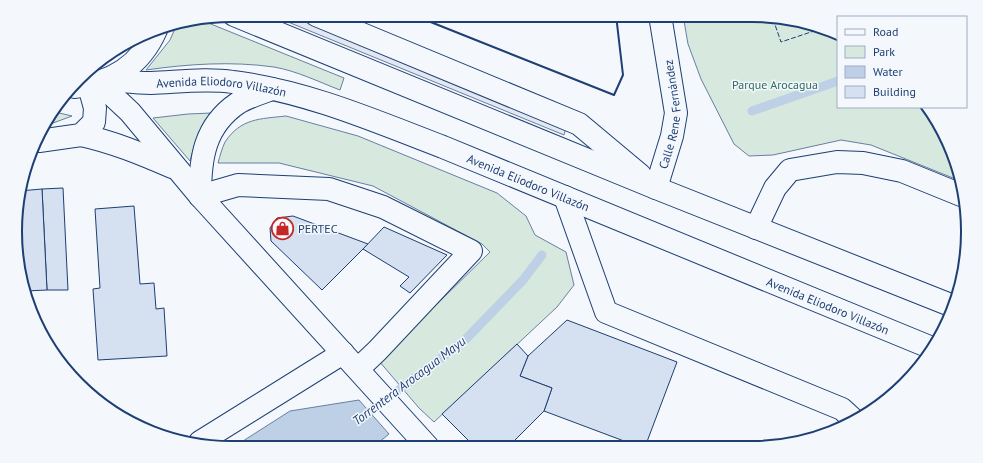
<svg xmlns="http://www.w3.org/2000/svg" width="983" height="463" font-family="'PT Sans',sans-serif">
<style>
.green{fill:#d7e8df;stroke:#687fa3}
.parking{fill:#e3e8f0;stroke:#687fa3}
.water{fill:#bed0e5;stroke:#687fa3}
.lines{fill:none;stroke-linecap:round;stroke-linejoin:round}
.stream{stroke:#bed0e5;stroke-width:9}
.building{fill:#d5e0f0;stroke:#1d3f73}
.minor-casing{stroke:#1d3f73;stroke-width:24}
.highway-casing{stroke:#1d3f73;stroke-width:24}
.minor{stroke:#f4f7fb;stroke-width:22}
.highway{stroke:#f4f7fb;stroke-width:22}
.fence{stroke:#1d3f73;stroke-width:1;stroke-dasharray:5 2;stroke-linecap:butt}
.wall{stroke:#1d3f73;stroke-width:2}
.labels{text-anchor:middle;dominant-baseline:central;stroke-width:3;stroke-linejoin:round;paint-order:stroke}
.park-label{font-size:12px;fill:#2c6c60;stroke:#f4f7fb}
.street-label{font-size:12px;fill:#1d3f73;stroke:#f4f7fb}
.poi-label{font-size:12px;fill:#1d3f73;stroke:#f4f7fb;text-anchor:start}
.water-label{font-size:13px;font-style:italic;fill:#1d3f73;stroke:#f4f7fb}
.rim{fill:none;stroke:#1d3f73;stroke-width:2}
</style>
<rect width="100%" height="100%" fill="#f4f7fb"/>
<g class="green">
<polygon points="683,15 752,15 835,32 838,34 838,107 924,107 952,149 958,180 871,145 841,140 773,155 749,156 734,144 701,79 688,44"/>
<path d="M201,20L344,78L340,90C319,82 297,71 274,67C231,61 188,64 146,70L170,40L177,24Z"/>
<polygon points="51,111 72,116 45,126"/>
<polygon points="212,113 196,140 190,161 153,118 188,114"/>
<path d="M286,116L358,136L497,193L526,216L535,235L566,252L574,285L557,307L434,422L419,408L379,361L490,252L482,244L373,186L279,163H218C220,156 222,148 225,142C241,118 260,119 286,116Z"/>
</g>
<polygon class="parking" points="271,15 293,15 566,127 564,135"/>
<polygon class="water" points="359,400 389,434 372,448 232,448 290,411"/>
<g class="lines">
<g class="stream">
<polyline points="752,111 838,81"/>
<polyline points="360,419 464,341 523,280 542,255"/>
</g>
</g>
<g class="building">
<polygon points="63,188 68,290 47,290 42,189"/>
<polygon points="42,189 47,290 26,291 17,260 19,191"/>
<polygon points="134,206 140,284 154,283 156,309 164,308 167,356 98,360 93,289 100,288 95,209"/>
<polygon points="293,216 368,244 322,290 271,241 270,228 277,218"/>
<polygon points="384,227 447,255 410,293 400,286 409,277 363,249"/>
<polygon points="567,320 677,362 645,447 640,447 544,411 552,388 520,376 528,356"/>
<polygon points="517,344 528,356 520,376 552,388 544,411 508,447 475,447 442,414"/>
</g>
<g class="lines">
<defs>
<g id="minor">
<polyline points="99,83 130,112 200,196 428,447"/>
<path d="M81,135C113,142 142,154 172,167"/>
<polyline points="39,141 81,135 94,122 95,108 89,86"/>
<path id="s1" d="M656,188L672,136L676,113L660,15"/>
<polyline points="200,196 238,185 329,189 383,207 471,251 377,351 358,369"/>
<polyline points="565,197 606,312 842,409 854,420"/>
<polyline points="756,228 775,188 790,170 837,162 863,163 902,171 961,195"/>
<polyline points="200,442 343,353"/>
</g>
<g id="highway">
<polyline points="234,15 656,188 953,306"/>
<polyline points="316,15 579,124 640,175"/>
<path id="s2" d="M109,80C122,81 137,83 151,83C178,82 206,78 233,82C306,91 375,121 443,147L932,348"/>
<path d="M74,87C112,83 140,66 156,30"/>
<path d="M200,196C200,159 204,126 238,103C248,97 261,93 272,89"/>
</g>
</defs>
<use href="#minor" class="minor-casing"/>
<use href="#highway" class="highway-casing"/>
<use href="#minor" class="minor"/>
<use href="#highway" class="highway"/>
<polyline class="fence" points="773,19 781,42 820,29"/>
<polyline class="wall" points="413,15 614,95 623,75 616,15"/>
</g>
<defs>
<symbol id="shop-ring" viewBox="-11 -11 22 22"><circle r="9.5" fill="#f4f7fb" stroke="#c62828" stroke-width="1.5"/><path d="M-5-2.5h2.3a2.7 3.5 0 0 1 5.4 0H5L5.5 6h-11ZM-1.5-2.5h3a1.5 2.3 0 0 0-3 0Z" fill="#c62828"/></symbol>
</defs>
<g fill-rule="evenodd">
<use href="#shop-ring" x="270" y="216" width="25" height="25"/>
</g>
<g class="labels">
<g class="park-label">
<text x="775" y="84">Parque Arocagua</text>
</g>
<g class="street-label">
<text stroke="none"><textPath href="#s2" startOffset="113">Avenida Eliodoro Villazón</textPath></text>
<text stroke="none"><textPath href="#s1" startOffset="76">Calle Rene Fernández</textPath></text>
<text stroke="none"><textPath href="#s2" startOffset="437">Avenida Eliodoro Villazón</textPath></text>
<text stroke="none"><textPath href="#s2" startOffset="761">Avenida Eliodoro Villazón</textPath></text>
</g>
<g class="poi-label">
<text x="298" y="228">PERTEC</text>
</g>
<g class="water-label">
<text transform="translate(409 381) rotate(-37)">Torrentera Arocagua Mayu</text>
</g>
</g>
<path d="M0 0H983V463H0ZM231 22H752A209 209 0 0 1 961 231V232A209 209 0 0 1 752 441H231A209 209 0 0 1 22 232V231A209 209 0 0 1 231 22Z" fill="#f4f7fb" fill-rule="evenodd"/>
<path class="rim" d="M231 22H752A209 209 0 0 1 961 231V232A209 209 0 0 1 752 441H231A209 209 0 0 1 22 232V231A209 209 0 0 1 231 22Z"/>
<rect x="837" y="16" width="130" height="92" fill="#f4f7fb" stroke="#9eadc5"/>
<rect x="845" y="29" width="20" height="6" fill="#f4f7fb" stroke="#9eadc5"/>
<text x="873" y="36" font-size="12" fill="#1d3f73">Road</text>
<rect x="845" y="46" width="20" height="12" fill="#d7e8df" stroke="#9eadc5"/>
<text x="873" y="56" font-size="12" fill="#1d3f73">Park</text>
<rect x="845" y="66" width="20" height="12" fill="#bed0e5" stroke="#9eadc5"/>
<text x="873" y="76" font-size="12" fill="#1d3f73">Water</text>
<rect x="845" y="86" width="20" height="12" fill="#d5e0f0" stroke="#9eadc5"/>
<text x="873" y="96" font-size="12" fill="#1d3f73">Building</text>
</svg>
